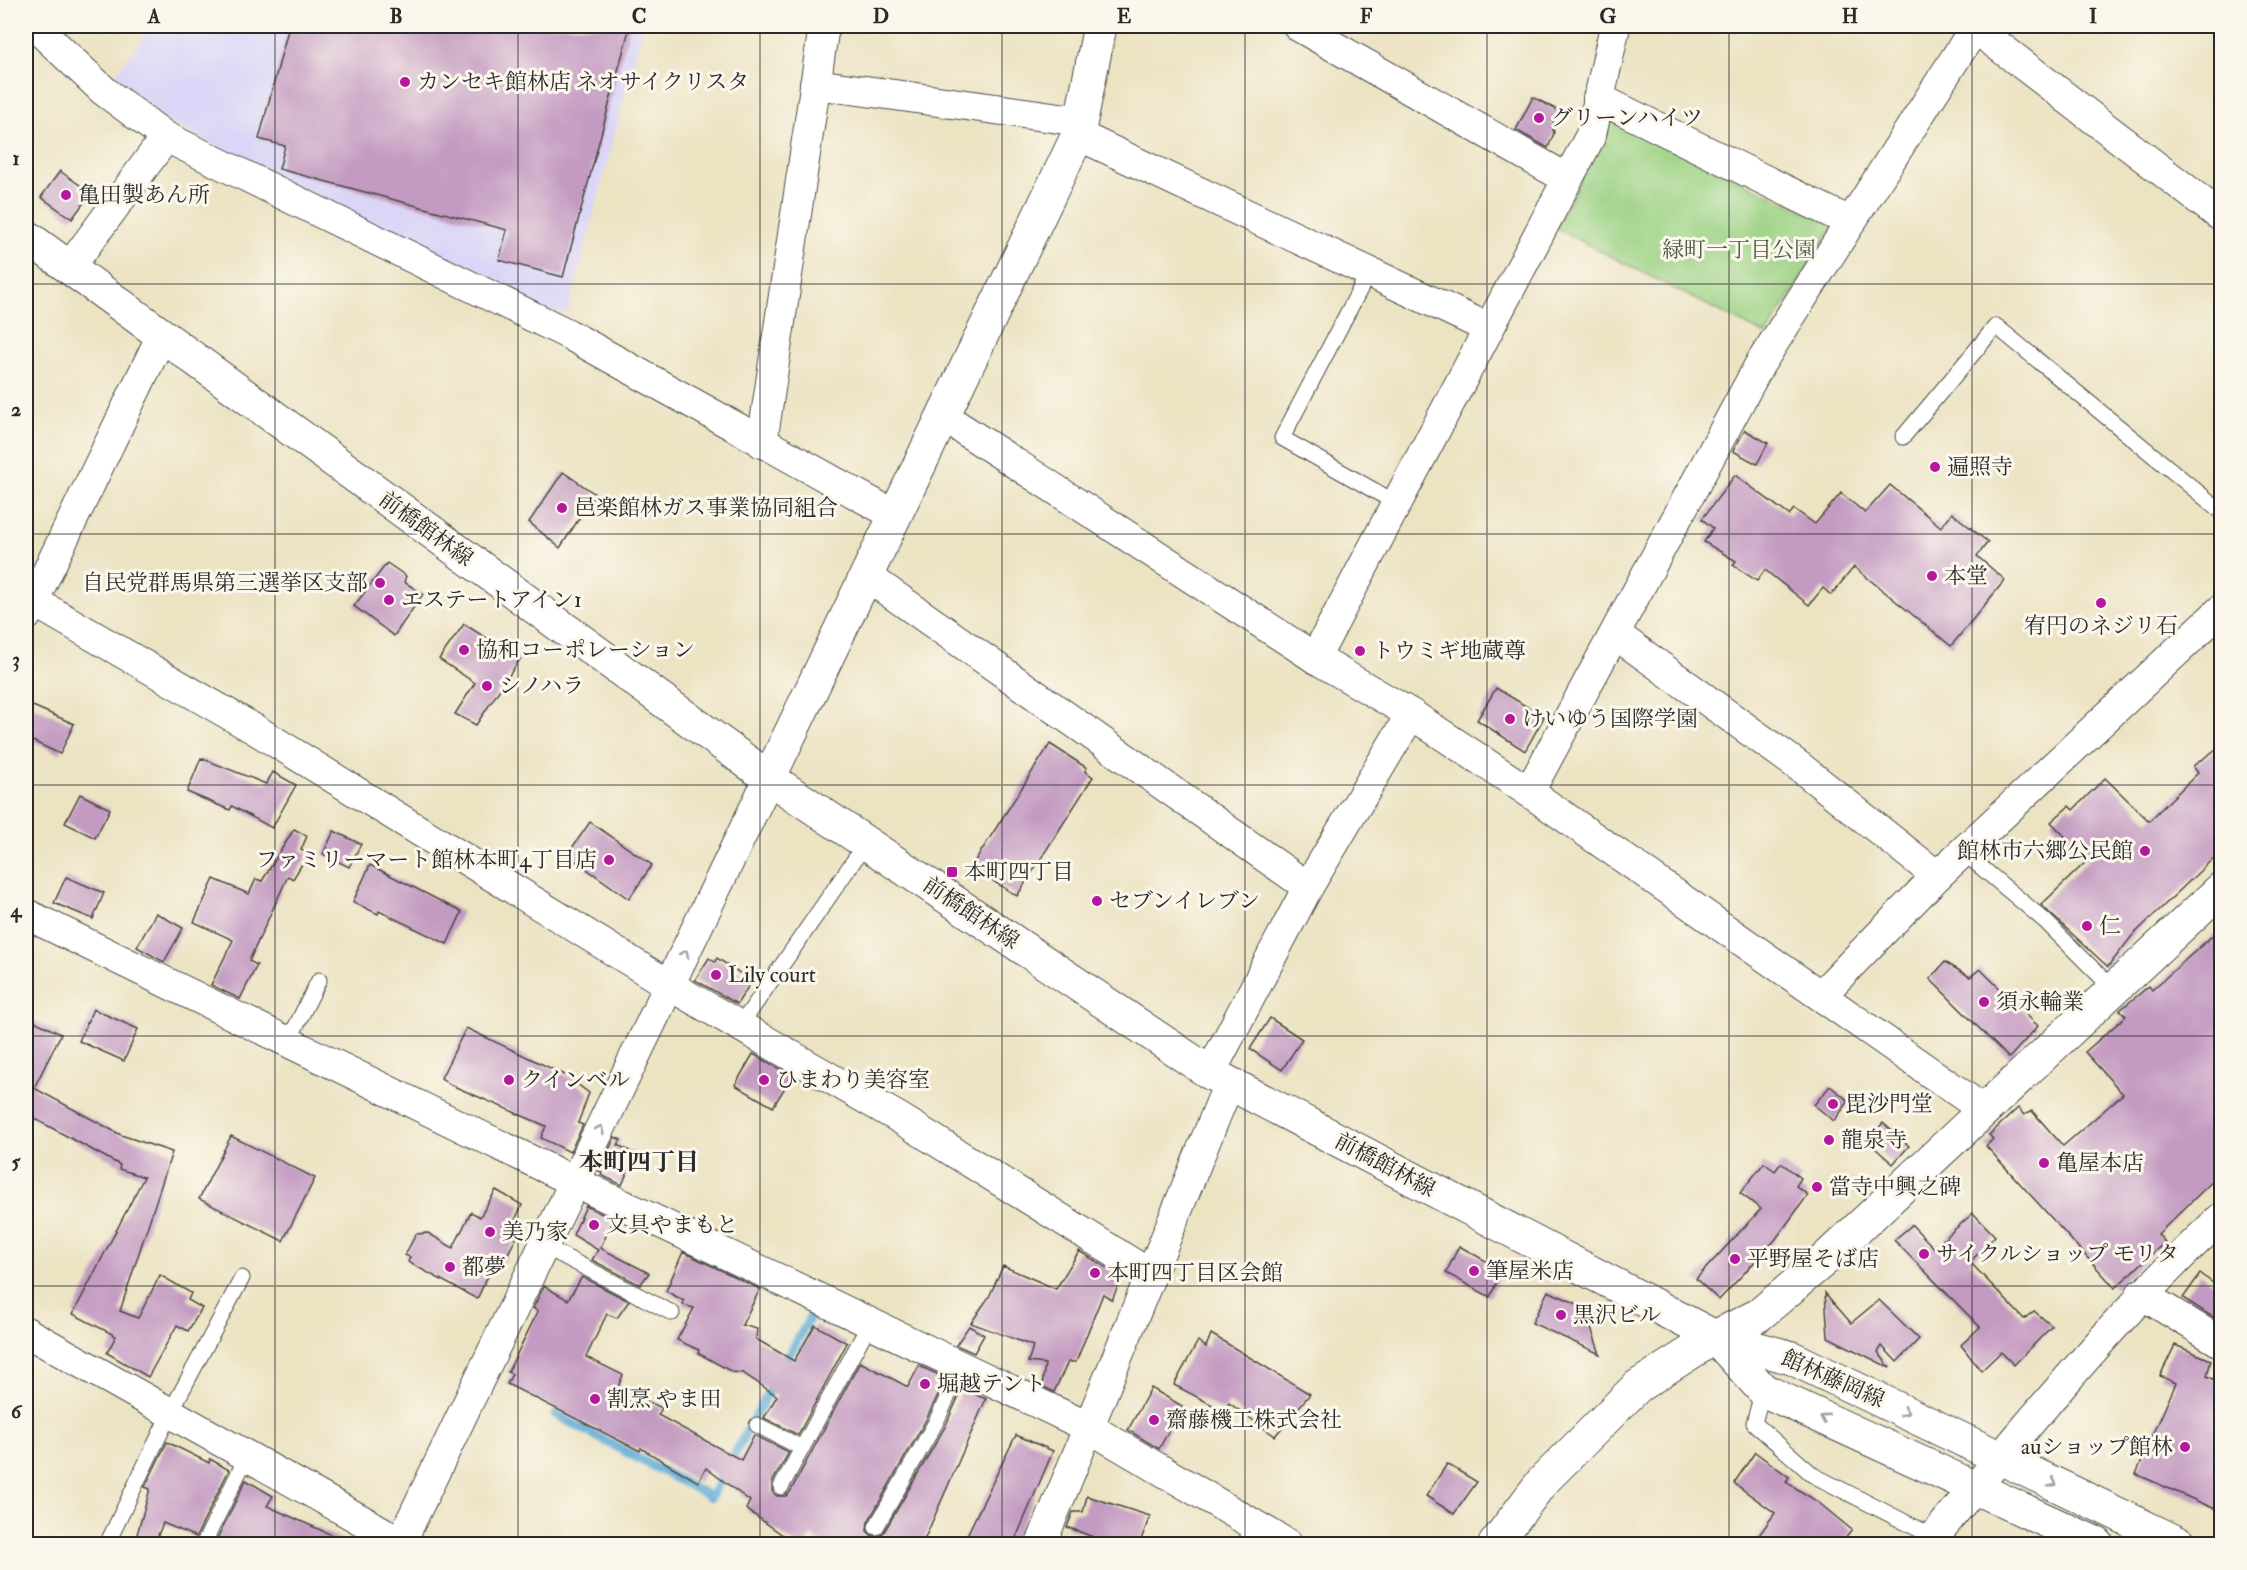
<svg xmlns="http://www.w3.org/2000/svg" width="2247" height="1570" font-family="'IM FELL Double Pica','Noto Serif JP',serif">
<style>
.built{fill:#dbd6f7}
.green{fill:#9cd284;stroke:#647e58;stroke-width:1.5}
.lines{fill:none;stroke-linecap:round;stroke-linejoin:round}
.stream{stroke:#5dabd6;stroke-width:9}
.building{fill:#c39ac1}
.service-casing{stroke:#484742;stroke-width:17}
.minor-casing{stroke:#484742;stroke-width:32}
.tertiary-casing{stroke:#484742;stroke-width:35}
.primary-casing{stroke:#484742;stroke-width:35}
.service{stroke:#fff;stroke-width:15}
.minor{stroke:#fff;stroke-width:30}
.tertiary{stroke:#fff;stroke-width:33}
.primary{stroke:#fff;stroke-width:33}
.oneway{stroke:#a0a0a0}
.grid{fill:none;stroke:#2b2b2b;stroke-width:1.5;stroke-opacity:0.55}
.poi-dot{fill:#b5179e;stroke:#fbf7ec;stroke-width:2}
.labels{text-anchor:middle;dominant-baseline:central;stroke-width:6;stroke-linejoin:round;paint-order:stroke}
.poi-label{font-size:22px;fill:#2b2b2b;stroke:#fbf7ec;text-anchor:start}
.park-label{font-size:22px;fill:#4d5d46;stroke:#fbf7ec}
.street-label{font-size:22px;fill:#2b2b2b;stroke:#fbf7ec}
.neighbourhood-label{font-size:24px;font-weight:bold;fill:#2b2b2b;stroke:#fbf7ec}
.neatline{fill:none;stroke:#2b2b2b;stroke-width:2}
.grid-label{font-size:20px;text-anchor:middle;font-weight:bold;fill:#2b2b2b}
</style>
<rect width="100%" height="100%" fill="#fbf7ec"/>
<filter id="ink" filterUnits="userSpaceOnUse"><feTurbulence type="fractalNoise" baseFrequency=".0167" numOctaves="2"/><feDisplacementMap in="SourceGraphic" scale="12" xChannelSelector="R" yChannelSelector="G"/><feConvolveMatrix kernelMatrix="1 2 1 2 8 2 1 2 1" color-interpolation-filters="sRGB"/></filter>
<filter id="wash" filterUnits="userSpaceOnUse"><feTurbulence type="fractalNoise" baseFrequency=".008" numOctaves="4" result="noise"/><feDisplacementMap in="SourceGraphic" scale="24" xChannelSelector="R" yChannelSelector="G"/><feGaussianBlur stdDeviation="1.35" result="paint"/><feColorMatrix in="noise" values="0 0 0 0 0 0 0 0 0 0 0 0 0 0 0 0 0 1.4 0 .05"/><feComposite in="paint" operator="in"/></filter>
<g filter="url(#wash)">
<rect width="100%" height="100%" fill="#ece3c3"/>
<polygon class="built" points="152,26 643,26 568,312 554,314 172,124 114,76"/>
<polygon class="green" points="1612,120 1834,225 1766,335 1555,228"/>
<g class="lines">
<g class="stream">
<polyline points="782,1368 814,1310"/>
<polyline points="556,1415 711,1497 774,1382"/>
</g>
</g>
<g id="blocks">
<g class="building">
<polygon points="289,26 630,26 563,277 499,260 507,230 279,169 285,146 259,139"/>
<polygon points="1533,97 1559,111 1552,125 1554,133 1548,148 1516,130"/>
<polygon points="60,171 91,193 72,219 41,197"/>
<polygon points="1745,430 1768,443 1757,464 1733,451"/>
<polygon points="563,472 595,494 560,548 529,522"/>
<polygon points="1735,475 1789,515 1794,509 1815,524 1841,493 1865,513 1890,485 1941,527 1952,513 1988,542 1977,556 2005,580 1951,646 1854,567 1831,595 1823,588 1809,605 1765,570 1757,581 1733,565 1736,561 1704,542 1713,528 1702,519"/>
<polygon points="387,563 406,576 404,582 423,594 394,636 354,606"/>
<polygon points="464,624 520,659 476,725 455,714 475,683 439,659"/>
<polygon points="1496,688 1544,717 1525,751 1477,720"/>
<polygon points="26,703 74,724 60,754 26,738"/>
<polygon points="1050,744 1087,768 1085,771 1093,777 1017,896 971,867"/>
<polygon points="2222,745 2222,850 2132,936 2108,967 2041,905 2088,860 2051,822 2069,806 2073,810 2105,778 2149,821 2198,773 2193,766"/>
<polygon points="201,758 266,784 273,772 296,785 272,828 232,806 230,810 187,792"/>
<polygon points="80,794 110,809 95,838 65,823"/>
<polygon points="590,822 652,865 629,899 567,855"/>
<polygon points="294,829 307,836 301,850 308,854 293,879 288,876 249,961 257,965 240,999 211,985 233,940 194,922 214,879 249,894 256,879 262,881"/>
<polygon points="334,831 361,844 349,867 323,854"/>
<polygon points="370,865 462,912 447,944 379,911 378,914 353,902"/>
<polygon points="66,877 104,893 93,919 54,903"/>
<polygon points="156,913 183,928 164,962 137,947"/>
<polygon points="2222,927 2222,1172 2158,1234 2165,1242 2115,1288 1986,1146 1993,1139 1989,1135 2018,1108 2024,1115 2032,1111 2063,1146 2123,1094 2085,1052 2126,1016 2120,1010 2149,986 2152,990"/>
<polygon points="709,958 715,962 717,958 752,981 737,1004 695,980"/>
<polygon points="1945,962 1970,977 1980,969 2038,1026 2009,1058 1930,979"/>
<polygon points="93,1009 138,1029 124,1061 79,1041"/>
<polygon points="26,1017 61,1034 34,1088 121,1135 172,1152 120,1311 138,1318 160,1275 191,1293 188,1300 202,1308 188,1331 177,1325 148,1377 107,1353 116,1336 73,1314 144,1177 119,1169 120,1165 26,1114"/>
<polygon points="1270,1018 1302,1039 1282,1070 1250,1049"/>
<polygon points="466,1028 565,1075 589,1093 578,1123 583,1125 570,1152 541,1138 546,1126 451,1085 441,1078"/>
<polygon points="753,1054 792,1076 773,1107 735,1085"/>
<polygon points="1830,1086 1849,1101 1834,1121 1814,1105"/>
<polygon points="1883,1123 1909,1146 1893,1164 1867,1141"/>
<polygon points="231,1136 315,1178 283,1241 199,1199"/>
<polygon points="615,1137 621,1140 618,1145 635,1154 622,1185 601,1175 602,1172 599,1171"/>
<polygon points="1764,1163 1775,1171 1781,1163 1801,1178 1796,1186 1808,1195 1775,1240 1719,1300 1696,1279 1761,1209 1740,1193"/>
<polygon points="496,1190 522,1205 515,1220 523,1225 503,1263 496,1259 477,1299 408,1262 410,1257 405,1255 416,1234 428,1233 453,1248 471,1212 480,1217"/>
<polygon points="586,1206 614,1220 600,1248 649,1273 640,1285 592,1260 598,1250 573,1235"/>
<polygon points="1973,1213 1995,1236 1970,1262 2024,1319 2034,1311 2052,1326 2014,1365 2001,1352 1981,1371 1961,1345 1980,1327 1894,1240 1912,1225 1934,1248"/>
<polygon points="1459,1246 1502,1270 1490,1297 1446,1273"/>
<polygon points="1079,1251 1122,1277 1112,1300 1103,1294 1076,1362 1068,1362 1054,1392 1042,1386 1045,1364 1028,1362 1033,1346 971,1323 989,1297 1003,1266 1056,1289"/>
<polygon points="683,1252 760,1289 742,1325 757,1329 756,1339 794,1361 815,1325 847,1343 798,1435 764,1418 777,1396 743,1373 732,1372 698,1353 699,1350 677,1340 694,1308 683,1305 684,1301 666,1291"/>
<polygon points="2200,1274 2222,1289 2222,1308 2214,1318 2183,1298"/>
<polygon points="582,1277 629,1301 617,1318 607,1314 586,1357 623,1375 618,1387 662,1408 658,1415 741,1460 754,1435 789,1452 772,1483 772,1492 777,1496 786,1496 790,1492 860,1362 908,1387 919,1366 946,1378 927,1418 868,1522 867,1531 872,1536 880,1536 884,1532 945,1427 962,1389 986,1399 922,1545 827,1545 811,1536 806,1545 797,1545 746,1509 750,1501 706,1468 698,1482 641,1448 640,1451 507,1384 512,1374 508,1372 538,1311 533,1308 544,1286 568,1300"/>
<polygon points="1548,1291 1584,1307 1600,1354 1532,1323"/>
<polygon points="1825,1293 1851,1323 1879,1300 1919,1339 1897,1362 1882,1346 1878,1352 1890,1368 1828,1337"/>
<polygon points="969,1326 984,1335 974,1353 956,1345"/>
<polygon points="1211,1334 1310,1394 1275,1436 1229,1403 1224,1411 1174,1385 1198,1341 1206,1347"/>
<polygon points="2175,1345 2211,1360 2207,1376 2222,1383 2222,1512 2136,1474 2176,1383 2160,1376"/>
<polygon points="1151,1388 1182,1406 1159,1449 1128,1430"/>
<polygon points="1016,1435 1053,1451 1013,1545 962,1545"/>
<polygon points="167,1442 209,1463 210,1459 229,1470 196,1537 163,1523 154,1545 134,1545 150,1489 145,1487"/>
<polygon points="1755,1452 1789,1477 1786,1482 1818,1502 1852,1530 1840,1545 1752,1545 1775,1513 1734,1483"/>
<polygon points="1447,1464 1477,1482 1454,1514 1426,1496"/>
<polygon points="246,1480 273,1496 267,1506 354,1545 214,1545"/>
<polygon points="1087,1496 1150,1516 1139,1545 1114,1545 1067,1527 1073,1512 1083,1512"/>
</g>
</g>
</g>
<g filter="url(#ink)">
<use href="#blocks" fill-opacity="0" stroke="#484742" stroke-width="1.5"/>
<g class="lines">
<defs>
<g id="service">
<polyline points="1369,272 1282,438 1396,503"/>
<polyline points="1903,437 1996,326 2222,512"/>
<polyline points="1963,852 2045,921 2113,989"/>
<polyline points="740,1026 866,843"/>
<polyline points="288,1042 319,980"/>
<polyline points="544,1246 672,1313"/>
<polyline points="1763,1390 1754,1423 1813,1475 1934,1537"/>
<polyline points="757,1425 802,1448"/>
<polyline points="781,1487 870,1323"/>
<polyline points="876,1527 936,1422 962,1366"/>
<polyline points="204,1543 247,1456"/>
<polyline points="107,1544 170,1413 242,1278"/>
<polyline points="1244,1544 1256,1526"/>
</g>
<g id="minor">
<polyline points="35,26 104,91 166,137 568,334 896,516"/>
<polyline points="1298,26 1566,178"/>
<polyline points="1975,28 2222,217"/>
<polyline points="815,84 1081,121"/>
<polyline points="1598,98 1850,222"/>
<polyline points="1078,135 1488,328"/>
<polyline points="69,268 166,137"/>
<polyline points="944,417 1315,658 1411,714 1529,792 1984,1110"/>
<polyline points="762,443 824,26"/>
<polyline points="865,575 1308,887"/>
<polyline points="26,597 256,730 669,985 901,1119 1151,1275"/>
<polyline points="26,616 161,337"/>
<polyline points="1615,634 1800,767 1937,876"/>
<polyline points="1315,658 1591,135 1615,26"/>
<polyline points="1529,792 1760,364 1976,26"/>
<polyline points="26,914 575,1182 1088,1427 1287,1544"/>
<polyline points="1821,995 1937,876 2222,609"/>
<polyline points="1210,1073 1308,887 1411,714"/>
<polyline points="2141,1294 2222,1343"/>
<polyline points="26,1332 404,1544"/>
<polyline points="400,1544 769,778"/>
<polyline points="1041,1544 1229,1083"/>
<path d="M1932,1544L1934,1537C1963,1501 1993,1467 2022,1432C2086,1357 2149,1284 2222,1217"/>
</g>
<g id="tertiary">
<polyline points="769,778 1078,135 1100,26"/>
<polyline points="1715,1337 1759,1315 1824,1260 2222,888"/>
</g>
<g id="primary">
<polyline points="26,236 769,778 1210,1073 1715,1337 1792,1358 2180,1544"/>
<polyline points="1715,1337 1763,1390 2097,1544"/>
<polyline points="1495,1544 1542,1482 1638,1386 1715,1337"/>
</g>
</defs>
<use href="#service" class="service-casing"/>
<use href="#minor" class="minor-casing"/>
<use href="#tertiary" class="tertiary-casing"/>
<use href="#primary" class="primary-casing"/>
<use href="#service" class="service"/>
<use href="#minor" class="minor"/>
<use href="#tertiary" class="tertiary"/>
<use href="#primary" class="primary"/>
</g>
<defs><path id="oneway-chevron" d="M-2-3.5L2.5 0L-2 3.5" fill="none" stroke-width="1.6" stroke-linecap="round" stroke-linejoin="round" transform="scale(1.5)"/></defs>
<g class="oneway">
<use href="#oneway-chevron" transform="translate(685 954) rotate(-62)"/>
<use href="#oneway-chevron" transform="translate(600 1129) rotate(-64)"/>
<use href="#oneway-chevron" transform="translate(1905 1412) rotate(26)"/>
<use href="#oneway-chevron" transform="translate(1824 1418) rotate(-155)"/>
<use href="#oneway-chevron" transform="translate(2053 1483) rotate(26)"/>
</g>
</g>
<path class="grid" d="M275,26V1544M518,26V1544M760,26V1544M1002,26V1544M1245,26V1544M1487,26V1544M1729,26V1544M1972,26V1544M26,284H2222M26,534H2222M26,785H2222M26,1036H2222M26,1286H2222"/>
<g class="poi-dot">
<circle cx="405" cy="82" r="6"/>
<circle cx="1539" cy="118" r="6"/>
<circle cx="66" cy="195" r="6"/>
<circle cx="1935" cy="467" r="6"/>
<circle cx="562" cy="508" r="6"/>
<circle cx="1932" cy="576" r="6"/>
<circle cx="380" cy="583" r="6"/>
<circle cx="389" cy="600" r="6"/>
<circle cx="2101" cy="603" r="6"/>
<circle cx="464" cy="650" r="6"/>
<circle cx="1360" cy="651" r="6"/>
<circle cx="487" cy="686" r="6"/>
<circle cx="1510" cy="719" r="6"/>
<circle cx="2145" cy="851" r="6"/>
<circle cx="609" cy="860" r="6"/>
<rect x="946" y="866" width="12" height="12" rx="3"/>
<circle cx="1097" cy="901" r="6"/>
<circle cx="2087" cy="926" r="6"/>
<circle cx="716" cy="975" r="6"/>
<circle cx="1984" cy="1002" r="6"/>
<circle cx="509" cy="1080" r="6"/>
<circle cx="764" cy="1080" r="6"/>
<circle cx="1833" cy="1104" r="6"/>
<circle cx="1829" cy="1140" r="6"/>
<circle cx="2044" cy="1163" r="6"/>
<circle cx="1817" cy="1187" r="6"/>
<circle cx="594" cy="1225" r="6"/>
<circle cx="490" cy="1232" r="6"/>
<circle cx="1924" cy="1254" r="6"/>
<circle cx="1735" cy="1259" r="6"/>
<circle cx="450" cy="1267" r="6"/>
<circle cx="1474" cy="1271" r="6"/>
<circle cx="1095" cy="1273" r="6"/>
<circle cx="1561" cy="1315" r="6"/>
<circle cx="925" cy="1384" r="6"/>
<circle cx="595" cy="1399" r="6"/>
<circle cx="1154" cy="1420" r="6"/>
<circle cx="2185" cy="1447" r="6"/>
</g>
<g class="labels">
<g class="poi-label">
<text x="417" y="82">カンセキ館林店 ネオサイクリスタ</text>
<text x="1551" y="118">グリーンハイツ</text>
<text x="78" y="195">亀田製あん所</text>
<text x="1947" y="467">遍照寺</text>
<text x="574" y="508">邑楽館林ガス事業協同組合</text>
<text x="1944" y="576">本堂</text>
<text x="368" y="583" text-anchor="end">自民党群馬県第三選挙区支部</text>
<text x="401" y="600">エステートアイン1</text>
<text x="2101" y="626" text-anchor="middle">宥円のネジリ石</text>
<text x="476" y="650">協和コーポレーション</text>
<text x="1372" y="651">トウミギ地蔵尊</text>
<text x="499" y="686">シノハラ</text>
<text x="1522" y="719">けいゆう国際学園</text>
<text x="2133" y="851" text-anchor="end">館林市六郷公民館</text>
<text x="597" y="860" text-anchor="end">ファミリーマート館林本町4丁目店</text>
<text x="964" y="872">本町四丁目</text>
<text x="1109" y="901">セブンイレブン</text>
<text x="2099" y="926">仁</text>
<text x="728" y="975">Lily court</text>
<text x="1996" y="1002">須永輪業</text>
<text x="521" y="1080">クインベル</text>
<text x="776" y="1080">ひまわり美容室</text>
<text x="1845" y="1104">毘沙門堂</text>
<text x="1841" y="1140">龍泉寺</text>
<text x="2056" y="1163">亀屋本店</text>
<text x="1829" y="1187">當寺中興之碑</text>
<text x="606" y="1225">文具やまもと</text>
<text x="502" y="1232">美乃家</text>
<text x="1936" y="1254">サイクルショップ モリタ</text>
<text x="1747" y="1259">平野屋そば店</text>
<text x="462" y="1267">都夢</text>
<text x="1486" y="1271">筆屋米店</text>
<text x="1107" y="1273">本町四丁目区会館</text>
<text x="1573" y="1315">黒沢ビル</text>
<text x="937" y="1384">堀越テント</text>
<text x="607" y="1399">割烹 やま田</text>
<text x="1166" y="1420">齋藤機工株式会社</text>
<text x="2173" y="1447" text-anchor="end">auショップ館林</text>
</g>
<g class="park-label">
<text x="1739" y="250">緑町一丁目公園</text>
</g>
<g class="street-label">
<text transform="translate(426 529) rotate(36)">前橋館林線</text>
<text transform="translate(971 913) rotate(34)">前橋館林線</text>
<text transform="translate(1385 1165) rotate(28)">前橋館林線</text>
<text transform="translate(1833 1379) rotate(24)">館林藤岡線</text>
</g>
<g class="neighbourhood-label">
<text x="639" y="1162">本町四丁目</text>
</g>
</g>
<rect width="2247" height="1570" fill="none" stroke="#fbf7ec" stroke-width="66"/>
<rect x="33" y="33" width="2181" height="1504" class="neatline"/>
<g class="grid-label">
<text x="154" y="23">A</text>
<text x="396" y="23">B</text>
<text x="639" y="23">C</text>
<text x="881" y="23">D</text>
<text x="1124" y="23">E</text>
<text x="1366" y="23">F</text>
<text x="1608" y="23">G</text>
<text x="1850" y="23">H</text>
<text x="2093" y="23">I</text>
<text x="16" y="165">1</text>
<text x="16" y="416">2</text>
<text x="16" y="666">3</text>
<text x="16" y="917">4</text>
<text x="16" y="1168">5</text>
<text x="16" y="1418">6</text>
</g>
</svg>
